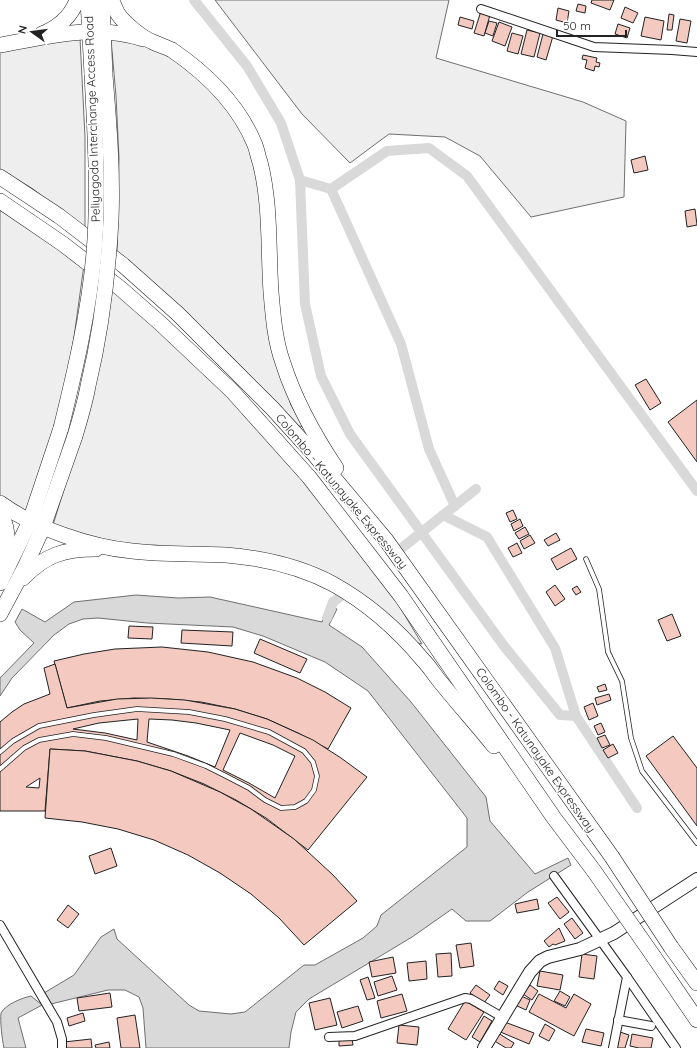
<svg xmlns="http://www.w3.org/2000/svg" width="697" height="1048" font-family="Quicksand,sans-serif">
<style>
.green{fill:#eee;stroke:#6f6f6f}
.water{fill:#d9d9d9;stroke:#6f6f6f}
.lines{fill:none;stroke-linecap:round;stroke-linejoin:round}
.canal{stroke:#d9d9d9;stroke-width:10}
.building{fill:#f3c9c0;stroke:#222;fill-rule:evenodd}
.lane-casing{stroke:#222;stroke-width:5.5}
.street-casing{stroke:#222;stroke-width:10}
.secondary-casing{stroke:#222;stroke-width:14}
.highway-casing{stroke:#222;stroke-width:16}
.lane{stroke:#fff;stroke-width:4}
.street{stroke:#fff;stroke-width:8}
.secondary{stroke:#fff;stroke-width:12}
.highway{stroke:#fff;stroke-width:15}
.highway-bridge-casing{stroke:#222;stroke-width:16;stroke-linecap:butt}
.highway-bridge{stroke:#fff;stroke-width:15}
.labels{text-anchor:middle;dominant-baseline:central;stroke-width:3;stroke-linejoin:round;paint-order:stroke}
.street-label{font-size:12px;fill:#222;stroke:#fff}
</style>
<rect width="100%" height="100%" fill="#fff"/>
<g class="green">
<polygon points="215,0 449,0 436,58 583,102 626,121 624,197 531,217 480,156 445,137 389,134 350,163 302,114"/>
<polygon points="115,37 160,51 197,75 224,103 246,139 258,174 287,391 291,405 303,427 299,426 230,355 185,312 117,255 119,158 116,96 111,39"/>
<polygon points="80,38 85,137 85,230 33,189 0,169 0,49"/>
<polygon points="0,207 84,265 74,337 63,399 29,510 24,514 0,498"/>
<polygon points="110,284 259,424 383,579 422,644 418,643 318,571 114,547 52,528 80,438"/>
</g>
<g class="water">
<polygon points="136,595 178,598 210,597 322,622 328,606 337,609 329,625 362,647 411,702 486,797 490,821 535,874 568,858 571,865 528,892 490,921 466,921 452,909 412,937 309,999 296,1012 291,1032 289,1048 146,1048 143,1008 139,997 125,990 108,990 51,1004 44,993 74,975 101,937 114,929 117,939 189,1005 199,1011 231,1014 245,1012 304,965 315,965 363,938 377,926 381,915 467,847 467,818 368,691 325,662 263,636 233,627 147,623 98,618 83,619 69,624 54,635 12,678 0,696 0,678 34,643 20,630 15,622 22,609 45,622 74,602"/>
<path d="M31,996L42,1005L18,1018L26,1048H4C2,1039 0,1021 1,1013C6,1004 22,998 31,996Z"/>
</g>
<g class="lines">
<g class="canal">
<polyline points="194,0 247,66 281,123 300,180 331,189 387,151 429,148 467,176 697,491"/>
<polyline points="300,180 305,304 321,376 350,434 504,646 560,715 576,716"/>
<polyline points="331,189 401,344 429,449 455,506"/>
<polyline points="443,515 487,537 555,648 576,716 637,808"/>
<polyline points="403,547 476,489"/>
<polyline points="327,618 333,602 341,596"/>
</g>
</g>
<g class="building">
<polygon points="592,0 614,0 610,10 591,3"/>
<polygon points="578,4 586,6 585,13 576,11"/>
<polygon points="625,7 638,13 633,23 621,18"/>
<polygon points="558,8 569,11 567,23 556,20"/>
<polygon points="481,11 490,15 484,36 474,33"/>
<polygon points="669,14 674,15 672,30 667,30"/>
<polygon points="460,17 474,21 472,29 458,25"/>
<polygon points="645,17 664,21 661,40 641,36"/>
<polygon points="680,19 691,21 687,43 676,41"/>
<polygon points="489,21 497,23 493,36 485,33"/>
<polygon points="499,22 512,27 505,46 492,41"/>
<polygon points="618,24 630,28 627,38 615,34"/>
<polygon points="527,30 540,33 534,57 521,54"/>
<polygon points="512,33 523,36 518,54 507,51"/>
<polygon points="543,34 553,36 546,60 537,57"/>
<polygon points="583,55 597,58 596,62 600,63 599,67 595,66 594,71 585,68 587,60 582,59"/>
<polygon points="645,156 648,170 634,173 631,160"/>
<polygon points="695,209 697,225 687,227 685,211"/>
<polygon points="646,379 661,403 650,410 635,385"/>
<polygon points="697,400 697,462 668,422"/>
<polygon points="513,510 517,519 510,522 506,513"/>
<polygon points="520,519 523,526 514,531 511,524"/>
<polygon points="525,527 529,534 519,539 515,533"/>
<polygon points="556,533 560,540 548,546 544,540"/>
<polygon points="530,535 535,543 524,549 520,541"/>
<polygon points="517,543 522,553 513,557 508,548"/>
<polygon points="571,548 577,559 557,570 551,559"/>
<polygon points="555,585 565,599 555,606 546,592"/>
<polygon points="577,586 581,592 576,595 572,589"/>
<polygon points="672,614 681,636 667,641 658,620"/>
<polygon points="129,626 153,627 152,639 128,638"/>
<polygon points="182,630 233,632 232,646 181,643"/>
<polygon points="260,639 307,659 300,673 254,653"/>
<polygon points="162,647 208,652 253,662 297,678 325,692 351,708 328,749 298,733 267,719 235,709 201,702 168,699 134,698 100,701 67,708 54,661 84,654 115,649"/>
<path d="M55,664L67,708L117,699L151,698L185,700L235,709L267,719L313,740L341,758L367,777L308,850L266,818L236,800L204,784L171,771L137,761L85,751L50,749L45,811H0V722L12,712L24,704L50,694L44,668ZM138,719L137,740L105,733L73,729L99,723ZM149,719L172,720L196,723L230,730L215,767L188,756L147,742ZM240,733L273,745L295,756L275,798L249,783L223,770ZM40,778L39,788L26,787Z"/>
<polygon points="605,684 607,690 599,692 597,687"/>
<polygon points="609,694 611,700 597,705 595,698"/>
<polygon points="593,703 598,716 589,720 584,707"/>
<polygon points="601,723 605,732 598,735 594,726"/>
<polygon points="605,735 610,745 602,748 597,738"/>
<polygon points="673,736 697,768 697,826 646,756"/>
<polygon points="613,744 618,753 608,758 603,750"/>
<polygon points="50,749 85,751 137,761 171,771 220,792 251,809 294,839 333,875 357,901 304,945 279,918 251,894 220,873 188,855 154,840 118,829 82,822 45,818"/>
<polygon points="111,848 117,866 95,874 89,856"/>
<polygon points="557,897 569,912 560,919 548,903"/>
<polygon points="537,899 539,909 517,913 515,904"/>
<polygon points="68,905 79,914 68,928 57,920"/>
<polygon points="572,918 583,933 575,939 564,924"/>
<polygon points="559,928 565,941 555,945 553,944 549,947 544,941"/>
<polygon points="471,943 474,966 460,968 456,945"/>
<polygon points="451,953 452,976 438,977 436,954"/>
<polygon points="582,954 597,956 594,979 579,977"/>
<polygon points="393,957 396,973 372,977 369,962"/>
<polygon points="426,961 427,979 409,981 407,963"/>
<polygon points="540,971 563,975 560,990 537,986"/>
<polygon points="392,976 397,990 378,996 374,982"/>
<polygon points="368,977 375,998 367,1000 360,980"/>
<polygon points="499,981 508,986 503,995 494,989"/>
<polygon points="476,985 490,995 484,1003 470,993"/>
<polygon points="530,985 538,991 532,1000 523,994"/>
<polygon points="560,991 570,997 565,1006 554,1001"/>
<polygon points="110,993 112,1007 79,1011 77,998"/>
<polygon points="402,994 407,1011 381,1018 377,1001"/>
<polygon points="539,994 566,1008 574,994 591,1004 574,1036 529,1012"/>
<polygon points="519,995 530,1000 526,1010 515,1005"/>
<polygon points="330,998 337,1025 315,1030 309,1003"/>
<polygon points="465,1001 484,1012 466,1040 448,1029"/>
<polygon points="358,1006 363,1021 342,1028 337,1012"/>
<polygon points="83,1013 85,1021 69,1026 67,1018"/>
<polygon points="135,1015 140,1048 121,1048 117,1018"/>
<polygon points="484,1016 492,1021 480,1042 472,1037"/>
<polygon points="502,1021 534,1033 529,1044 498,1031"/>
<polygon points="545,1024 555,1030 549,1041 539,1036"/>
<polygon points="399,1025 419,1027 417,1045 397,1043"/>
<polygon points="586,1029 604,1033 601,1046 582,1042"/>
<polygon points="620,1032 629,1035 625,1048 617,1048"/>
<polygon points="498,1033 514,1043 511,1048 506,1048 493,1040"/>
<polygon points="632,1034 653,1038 651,1048 639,1048 630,1046"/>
<polygon points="91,1039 92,1048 65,1048 64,1042"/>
<polygon points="352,1039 353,1045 339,1046 339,1040"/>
<polygon points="109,1042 110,1048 96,1048 95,1045"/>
</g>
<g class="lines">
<defs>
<g id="lane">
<polyline points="586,559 599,589 608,652 622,681 631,738 642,771 697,843"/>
<polyline points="0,752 13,741 39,726 94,715 137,709 189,712 225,719 269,732 304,751 313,762 317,776 314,790 306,801 295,807 281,808 265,800 249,788 224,775 206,766 173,754 106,738 73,734 39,740 24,748 0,769"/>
</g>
<g id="street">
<polyline points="481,9 594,47 672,50 697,52"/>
<polyline points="554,876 627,977 613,1048"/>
<polyline points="0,925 57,1022 62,1039 62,1048"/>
<polyline points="627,977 676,1048"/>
<polyline points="618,1020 651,1026"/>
<polyline points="329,1037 355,1036 465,998 471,999 502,1017"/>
</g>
<polyline id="secondary" points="484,1048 530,972 540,961 548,957 580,949 614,933 697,879"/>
<g id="highway">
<polyline points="88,0 92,74"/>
<polyline points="102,0 105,75"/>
<path d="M111,0C114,4 115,9 118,14C124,23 142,38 153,42C159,45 166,47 172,50C207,74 239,105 255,145C257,150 258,157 260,162C271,205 268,248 271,292C273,316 275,341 283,363C295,401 314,435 336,468"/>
<path d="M42,34C59,27 71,17 77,0"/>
<path d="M0,45C47,37 96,23 143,39"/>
<polyline points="0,177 59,216 123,265 178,314 273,409 313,453 386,540 612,857"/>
<polyline points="0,201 63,244 120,288 160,323 232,391 309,477 401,596 554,818 594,871"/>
<path d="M0,503C34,528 90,547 132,551C163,555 195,553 226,555C262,558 301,567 333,584C369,604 397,629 423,660C430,667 435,676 442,684C459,705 477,725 494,746"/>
<path d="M0,511C8,527 9,545 5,562"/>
<path d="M23,578C45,555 64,549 96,549"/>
<polyline points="0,583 30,521 61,428"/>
<polyline points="0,614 25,567 43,527 75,436"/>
<polyline points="671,947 697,983"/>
<polyline points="654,957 697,1020"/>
</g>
</defs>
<use href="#lane" class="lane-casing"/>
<use href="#street" class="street-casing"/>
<use href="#secondary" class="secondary-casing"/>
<use href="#highway" class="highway-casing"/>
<use href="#lane" class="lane"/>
<use href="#street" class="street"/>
<use href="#secondary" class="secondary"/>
<use href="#highway" class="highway"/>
<defs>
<g id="highway-bridge">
<path d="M61,428C75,371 89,312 94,253C99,194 95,134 92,74"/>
<path d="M75,436C80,419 85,403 88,386C101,332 108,276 111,220C113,172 109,123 105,75"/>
<polyline points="612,857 671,947"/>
<polyline points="594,871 654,957"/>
</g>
</defs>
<use href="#highway-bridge" class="highway-bridge-casing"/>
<use href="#highway-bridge" class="highway-bridge"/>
</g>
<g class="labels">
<g class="street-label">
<text transform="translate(92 119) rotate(-92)">Peliyagoda Interchange Access Road</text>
<text transform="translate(342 491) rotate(50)">Colombo - Katunayake Expressway</text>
<text transform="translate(536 750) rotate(55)">Colombo - Katunayake Expressway</text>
</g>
</g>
<g transform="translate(32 32) rotate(284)" stroke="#ffffff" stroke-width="3" paint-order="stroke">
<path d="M0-3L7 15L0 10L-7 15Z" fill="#222222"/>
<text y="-6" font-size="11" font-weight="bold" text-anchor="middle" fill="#222222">N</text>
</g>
<path d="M557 30v6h69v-6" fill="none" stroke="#222222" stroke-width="2"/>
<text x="563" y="30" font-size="12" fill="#222222" stroke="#ffffff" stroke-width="3" paint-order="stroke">50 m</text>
</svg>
